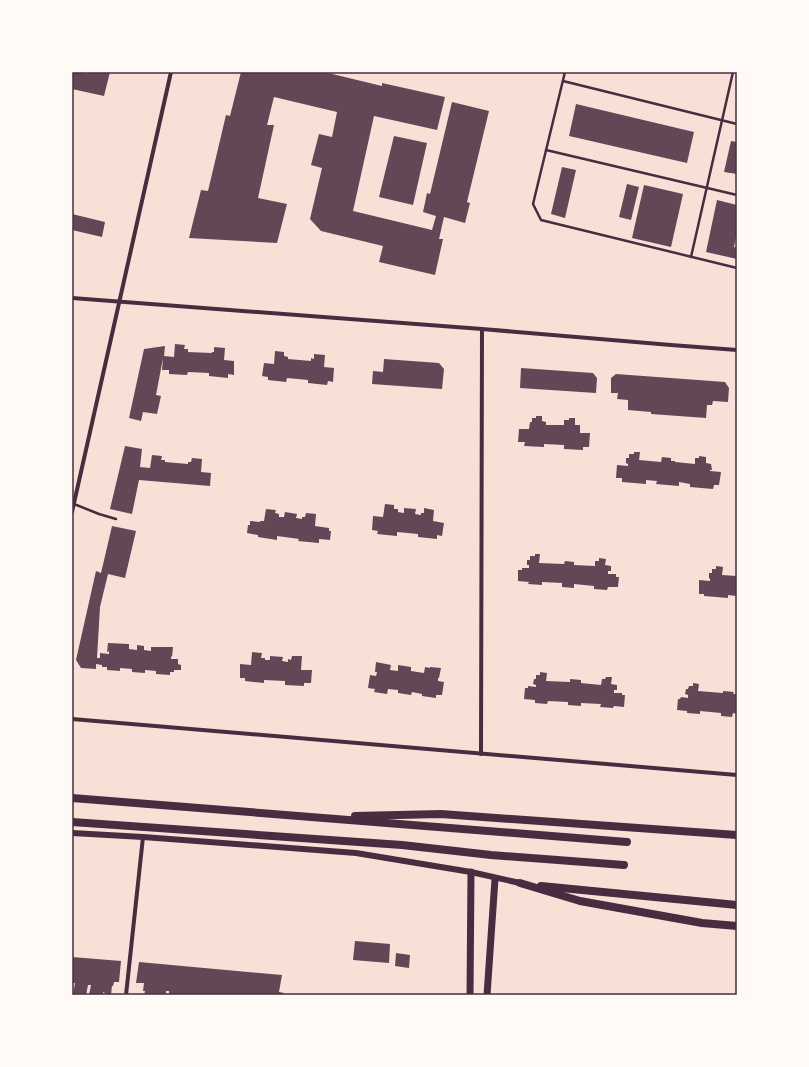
<svg xmlns="http://www.w3.org/2000/svg" width="809" height="1067" font-family="'Times New Roman',serif">
<style>
.building{fill:#644757}
.lines{fill:none;stroke-linecap:round;stroke-linejoin:round}
.service{stroke:#4a2c40;stroke-width:2.5}
.minor{stroke:#4a2c40;stroke-width:4}
.tertiary{stroke:#4a2c40;stroke-width:6}
.secondary{stroke:#4a2c40;stroke-width:7}
.primary{stroke:#4a2c40;stroke-width:8}
.neatline{fill:none;stroke:#4a2c40;stroke-width:1.5}
</style>
<rect width="100%" height="100%" fill="#f7e1d7"/>
<g class="building">
<polygon points="72,72 79,72 87,74 87,72 110,72 104,96 72,89"/>
<polygon points="241,72 324,72 382,86 382,83 445,97 437,130 374,116 353,211 432,230 436,216 423,212 427,193 430,194 452,102 489,111 467,202 470,203 465,223 444,217 439,239 443,239 435,275 379,262 383,246 321,231 310,219 322,168 311,165 319,134 332,137 337,112 274,97 267,125 274,125 258,198 287,204 277,243 189,238 201,190 208,191 226,115 230,116"/>
<polygon points="576,104 694,132 687,163 569,136"/>
<polygon points="394,136 427,143 413,205 379,197"/>
<polygon points="731,141 737,142 737,174 724,172"/>
<polygon points="562,167 576,170 565,218 551,214"/>
<polygon points="627,184 639,187 631,220 619,217"/>
<polygon points="644,185 683,194 671,247 632,238"/>
<polygon points="717,200 737,205 737,232 734,247 737,248 737,259 706,252"/>
<polygon points="72,214 105,222 102,237 72,230"/>
<polygon points="175,344 185,345 184,349 188,349 188,352 212,353 212,352 214,352 214,347 225,348 224,360 234,361 234,375 228,374 228,378 209,376 209,373 188,372 187,375 169,374 169,370 162,370 163,358 156,395 161,396 157,414 143,412 141,421 129,418 144,349 165,346 164,356 174,357"/>
<polygon points="275,351 284,352 284,356 288,357 288,359 311,361 311,358 314,359 314,354 325,355 324,367 334,368 333,382 328,381 327,385 308,383 308,380 287,378 286,382 268,380 268,377 262,376 264,363 274,364"/>
<polygon points="384,359 439,363 444,369 442,389 372,384 373,371 383,372"/>
<polygon points="521,368 593,373 597,378 596,393 520,388"/>
<polygon points="616,374 725,382 729,388 728,402 713,401 712,405 707,405 706,418 651,414 651,412 628,410 628,400 617,399 618,393 611,393 611,378"/>
<polygon points="536,416 542,416 542,421 546,422 546,425 564,425 564,420 569,420 569,418 575,418 575,425 580,425 580,433 590,433 589,447 583,447 583,450 564,449 564,445 544,444 544,447 524,446 525,442 518,442 519,429 529,429 530,422 532,422 532,418 536,418"/>
<polygon points="125,446 142,449 140,467 150,468 152,455 162,456 161,460 165,460 165,462 188,464 188,462 191,462 192,458 202,459 201,472 211,473 210,486 139,480 132,514 110,509"/>
<polygon points="634,452 640,452 639,460 661,462 662,457 671,458 671,461 675,461 675,462 695,464 695,458 699,458 699,456 706,457 706,463 711,464 712,470 710,470 710,471 721,472 719,485 714,485 713,489 690,487 690,484 679,482 679,486 656,484 657,481 646,480 646,484 622,482 622,478 616,478 617,465 628,466 628,464 626,463 626,458 629,458 629,454 634,454"/>
<polygon points="385,504 394,505 394,509 398,509 398,512 404,513 404,508 416,509 415,514 421,515 421,513 424,513 424,508 434,510 433,521 444,523 442,536 437,535 437,539 418,537 418,534 397,532 397,536 377,534 378,531 372,530 373,516 383,517"/>
<polygon points="266,509 276,510 275,513 279,514 279,517 284,517 285,512 297,514 296,518 302,519 302,517 305,517 306,513 316,514 315,526 329,528 329,531 331,531 330,540 319,539 319,543 298,541 299,539 277,536 277,540 258,537 258,535 247,533 248,525 250,525 250,521 260,522 260,521 264,521"/>
<polygon points="112,526 136,531 125,578 108,574 100,607 97,658 100,658 100,653 109,654 109,651 107,652 108,643 129,644 129,649 137,650 137,645 144,646 144,650 151,651 151,647 173,647 172,657 171,656 171,659 178,659 178,664 181,665 181,670 174,670 174,672 170,672 170,675 156,674 156,671 145,670 145,673 132,672 132,669 120,668 120,671 107,670 107,667 102,667 102,665 96,664 96,669 81,668 76,660 96,571 101,573"/>
<polygon points="535,554 540,554 539,563 564,564 565,561 574,562 574,565 595,566 595,561 599,561 599,558 606,559 605,565 611,566 611,571 608,571 608,574 616,574 616,577 619,577 618,587 608,587 607,590 594,589 594,586 574,584 574,588 562,587 562,583 542,582 542,585 528,584 529,582 518,581 518,570 522,570 522,568 529,568 529,565 527,565 527,560 530,560 530,556 535,556"/>
<polygon points="716,566 723,567 722,575 737,576 737,596 728,595 728,598 704,596 704,594 699,594 699,580 710,581 710,579 709,578 709,573 712,573 712,569 716,569"/>
<polygon points="252,652 262,653 261,658 265,658 265,660 270,660 270,656 283,657 282,661 288,662 288,659 291,660 292,656 302,656 301,670 312,670 311,683 304,683 304,686 285,685 285,681 264,680 264,683 245,681 245,678 240,678 240,664 251,665"/>
<polygon points="376,662 391,665 390,670 398,671 398,665 411,667 411,671 424,673 425,667 430,668 430,667 441,668 439,678 438,678 438,681 444,682 442,695 436,695 436,698 422,696 422,694 412,692 411,695 398,693 398,690 388,689 387,694 374,692 375,689 368,688 370,675 376,676 377,672 375,672"/>
<polygon points="540,672 547,673 546,681 570,682 570,679 581,680 581,683 601,685 602,679 605,679 606,677 612,677 611,684 617,685 617,690 614,690 614,693 622,693 622,695 625,695 624,707 614,706 613,708 600,707 601,704 581,703 581,706 568,705 568,702 548,701 547,704 535,703 535,700 524,699 525,688 528,688 528,686 536,687 536,685 533,684 534,679 536,679 536,675 540,675"/>
<polygon points="693,683 699,684 698,691 723,693 723,691 734,692 733,694 737,694 737,714 733,713 732,717 721,716 721,713 700,711 700,714 687,713 687,711 677,710 678,699 680,699 681,697 688,698 688,695 685,694 686,689 688,689 689,686 693,686"/>
<polygon points="355,941 390,944 389,963 353,960"/>
<polygon points="396,953 410,955 409,968 395,966"/>
<polygon points="72,957 121,961 119,982 114,982 113,986 112,986 111,995 105,995 105,993 103,992 103,995 89,995 91,985 88,985 86,995 73,995 75,983 72,983"/>
<polygon points="139,962 282,975 279,992 284,993 284,995 169,995 169,991 166,991 166,995 144,995 145,991 143,991 144,983 136,983"/>
</g>
<g class="lines">
<g class="service">
<polyline points="565,72 533,204 541,220 737,268"/>
<polyline points="563,81 737,124"/>
<polyline points="546,150 737,195"/>
<polyline points="691,257 733,72"/>
<polyline points="74,504 99,514 116,519"/>
</g>
<g class="minor">
<polyline points="72,298 482,329 671,345 737,350"/>
<polyline points="72,512 171,72"/>
<polyline points="72,719 737,775"/>
<polyline points="481,754 482,329"/>
<polyline points="126,995 143,837"/>
</g>
<polyline class="tertiary" points="72,833 143,837 356,853 471,872 520,883"/>
<g class="secondary">
<polyline points="470,995 471,872"/>
<polyline points="487,995 495,879"/>
</g>
<g class="primary">
<polyline points="72,798 627,842"/>
<polyline points="355,816 441,814 737,835"/>
<polyline points="72,822 402,845 491,855 624,865"/>
<polyline points="520,883 580,901 702,923 737,926"/>
<polyline points="541,886 737,905"/>
</g>
</g>
<rect width="809" height="1067" fill="none" stroke="#fffaf5" stroke-width="146"/>
<rect x="73" y="73" width="663" height="921" class="neatline"/>
</svg>
